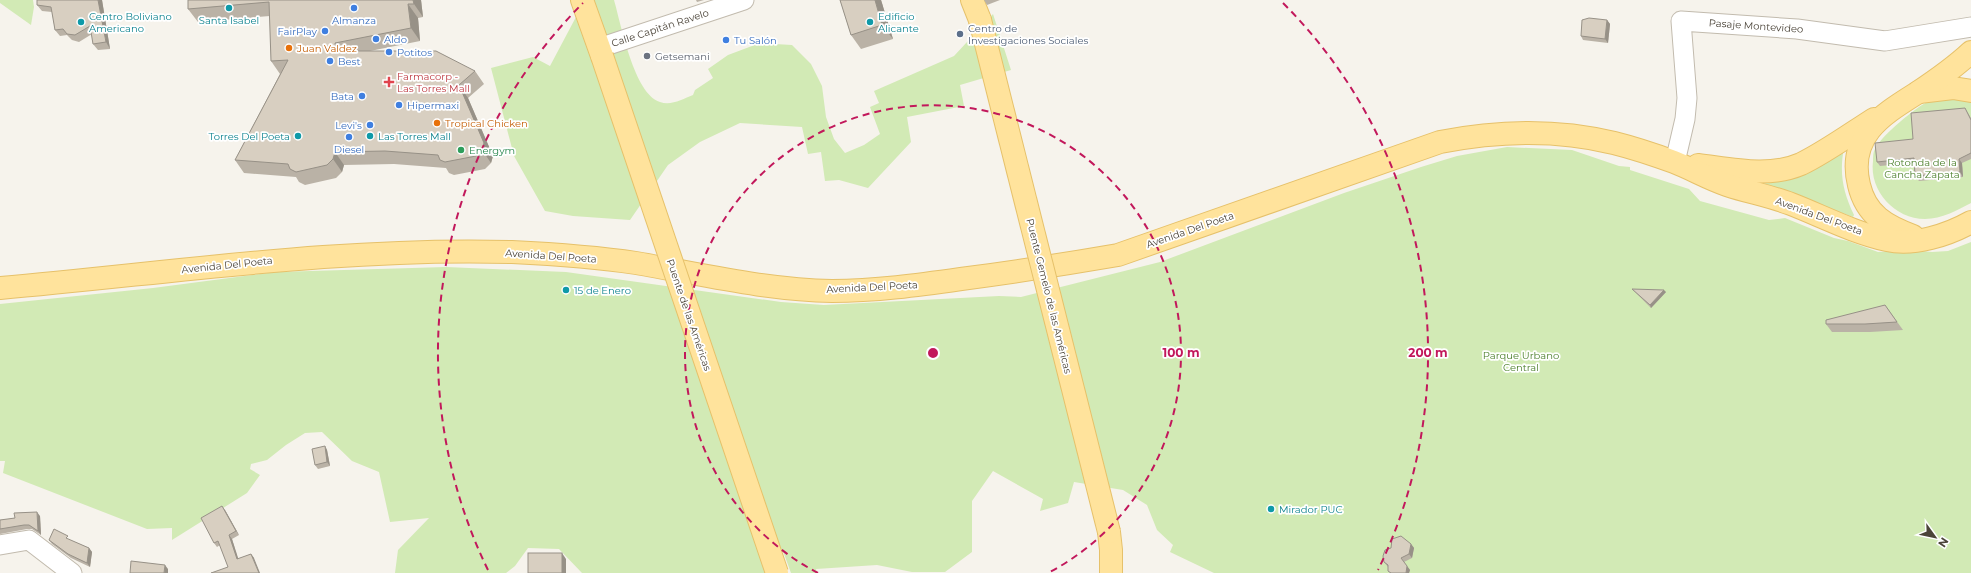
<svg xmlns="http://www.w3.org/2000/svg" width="1971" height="573" font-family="Montserrat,sans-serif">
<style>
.green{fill:#d2eab5}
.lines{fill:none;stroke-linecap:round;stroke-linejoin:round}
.minor-casing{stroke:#c2bbae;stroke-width:21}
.major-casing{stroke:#e6c16a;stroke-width:24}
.minor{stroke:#fff;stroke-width:19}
.major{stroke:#ffe39c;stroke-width:22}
.major-bridge-casing{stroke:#e6c16a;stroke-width:24;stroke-linecap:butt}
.major-bridge{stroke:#ffe39c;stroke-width:22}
.wall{fill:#bab2a6}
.shaded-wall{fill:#979187}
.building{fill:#d8cfc1;stroke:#979187}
.ring{fill:none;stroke:#c2185b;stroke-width:2;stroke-dasharray:7 5}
.culture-dot{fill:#0f9aa8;stroke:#fff;stroke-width:1.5}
.shop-dot{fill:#3f7fe0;stroke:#fff;stroke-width:1.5}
.service-dot{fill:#5c6f8a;stroke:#fff;stroke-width:1.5}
.food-dot{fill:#e8710a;stroke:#fff;stroke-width:1.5}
.worship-dot{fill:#6b7280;stroke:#fff;stroke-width:1.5}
.health-dot{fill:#e0444e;stroke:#fff;stroke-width:1.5}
.leisure-dot{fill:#2e9e5b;stroke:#fff;stroke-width:1.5}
.labels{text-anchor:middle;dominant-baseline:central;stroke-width:3.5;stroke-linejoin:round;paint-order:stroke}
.culture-label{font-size:10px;fill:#0d838f;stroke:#fff;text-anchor:start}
.shop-label{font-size:10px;fill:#366cbe;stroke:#fff;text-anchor:start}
.street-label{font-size:10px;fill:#4b4439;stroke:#fff}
.service-label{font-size:10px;fill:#4e5e75;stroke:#fff;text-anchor:start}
.food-label{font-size:10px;fill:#c56008;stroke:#fff;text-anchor:start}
.worship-label{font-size:10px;fill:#5b616d;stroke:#fff;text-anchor:start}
.health-label{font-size:10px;fill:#be3a42;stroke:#fff;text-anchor:start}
.leisure-label{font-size:10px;fill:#27864d;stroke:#fff;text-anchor:start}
.park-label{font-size:10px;fill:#4a7f2a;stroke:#fff}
.centre{fill:#c2185b;stroke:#fff;stroke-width:2}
.ring-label{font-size:12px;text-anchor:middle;font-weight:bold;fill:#c2185b;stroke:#fff;stroke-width:3.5;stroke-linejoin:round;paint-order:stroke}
</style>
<rect width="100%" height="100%" fill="#f6f3ec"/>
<g class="green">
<polygon points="0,0 33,0 34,7 31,25 0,3"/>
<path d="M585,0H614C621,24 634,94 660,102C671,106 683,99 693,95L695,90L713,78L708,69L728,55L760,43L792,45L811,64L822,86L826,117L834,139L845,153L864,145L880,134L870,107L879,103L874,91L954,56L993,14L1011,70L960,85L964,106L907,117L911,142L868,188L839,180L825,181L821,152L808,154L802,127L740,123L700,142L668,165L630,220L573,216L545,211L514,156L491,68L533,57L550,66Z"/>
<path d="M1947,96L1971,101V203C1957,210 1942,219 1925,219C1895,219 1869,191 1873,161C1873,157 1873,152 1875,149C1881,136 1916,107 1929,101C1934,98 1941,97 1947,96Z"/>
<polygon points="1507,147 1572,150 1619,166 1630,167 1630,170 1689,189 1700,201 1769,220 1785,218 1834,238 1848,241 1878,252 1911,250 1932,252 1948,251 1971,242 1971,573 1214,573 1170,552 1173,545 1157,530 1147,505 1123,490 1074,482 1068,503 1040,511 1043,499 993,471 972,501 972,552 945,572 912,572 877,565 816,569 817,573 791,573 783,551 767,573 582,573 559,549 528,548 515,566 506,573 395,573 398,550 429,518 390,522 379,472 352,461 322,432 305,433 286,445 267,460 251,464 250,469 260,475 247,493 172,540 172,528 147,529 3,473 5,461 0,461 0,304 153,288 276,272 446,267 566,272 781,302 824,305 999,296 1021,297 1160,262 1344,193 1421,167 1457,156"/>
<path d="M1844,148C1839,173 1843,192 1854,215L1853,217L1763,183Z"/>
</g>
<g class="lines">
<defs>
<g id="minor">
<polyline points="599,48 744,0"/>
<polyline points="1675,162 1685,119 1687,98 1681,21 1797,29 1885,41 1971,27"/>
<polyline points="0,545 29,540 72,573"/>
</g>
<g id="major">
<polyline points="582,0 602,56"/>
<polyline points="972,0 980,20"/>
<polyline points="1919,92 1953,88 1971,91"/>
<path d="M1698,165C1731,169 1769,178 1801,164C1824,153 1852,133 1874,119"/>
<path d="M1913,236C1886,226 1866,215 1859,185C1847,136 1882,115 1917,93C1935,81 1955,67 1971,52"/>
<path d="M0,288C171,273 341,247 512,252C553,254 596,257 636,263C701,274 766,290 832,291C875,291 919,285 961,279C1014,272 1066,264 1118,255L1440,142C1496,131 1557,129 1614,143C1634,148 1655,155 1674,162C1692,169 1709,179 1727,185C1748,192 1770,196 1791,204C1822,216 1854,233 1887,240C1914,246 1948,235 1971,222"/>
<polyline points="1109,532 1111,550 1111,573"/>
</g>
</defs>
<use href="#minor" class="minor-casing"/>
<use href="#major" class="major-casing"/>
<use href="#minor" class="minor"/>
<use href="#major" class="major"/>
<defs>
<g id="major-bridge">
<polyline points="980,20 1109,532"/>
<polyline points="602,56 777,573"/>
</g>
</defs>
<use href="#major-bridge" class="major-bridge-casing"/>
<use href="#major-bridge" class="major-bridge"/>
</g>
<g class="wall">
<polygon points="102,0 110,49 98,50 93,44 92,34 79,42 72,40 67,35 60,36 55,30 52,12 42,11 37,5"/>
<polygon points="188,0 421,0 423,17 418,18 420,41 370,51 475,71 484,84 468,98 493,156 491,163 485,169 454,175 449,173 446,168 394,164 344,165 342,172 336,178 305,185 299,182 296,177 244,173 235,160 280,74 271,61 270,16 198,22 188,9"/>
<polygon points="696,0 704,0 697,2"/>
<polygon points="840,0 881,0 893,39 861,49 851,35"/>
<polygon points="984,0 1000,0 987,5"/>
<polygon points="1607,20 1610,24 1608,43 1583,40 1581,36"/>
<polygon points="1965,108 1971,118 1971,159 1962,163 1963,177 1919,181 1915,176 1914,163 1880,166 1877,162 1913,139"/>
<polygon points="1632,289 1666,292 1651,308"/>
<polygon points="1885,305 1903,330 1870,332 1832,332 1826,324"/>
<polygon points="325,446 327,450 330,466 318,469 315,465"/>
<polygon points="225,510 239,535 232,539 238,559 251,554 254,558 228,567 220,545 217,547 214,543"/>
<polygon points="40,516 41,535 32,529 27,529 0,534 0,520"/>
<polygon points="49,540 70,540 89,548 92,552 90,567 71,558 52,544"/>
<polygon points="1411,544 1414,548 1412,558 1404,562 1410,570 1409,573 1390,573 1388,571 1388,567 1384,562"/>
</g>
<g class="shaded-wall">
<polygon points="98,0 102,0 110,49 106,42"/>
<polygon points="413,0 421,0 423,17 414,4"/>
<polygon points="875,0 881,0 893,39 882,25"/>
<polygon points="408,4 418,18 420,41 411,28"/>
<polygon points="1607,20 1610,24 1608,43 1605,39"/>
<polygon points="335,43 344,56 336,51"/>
<polygon points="459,85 468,98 493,156 491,163 482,150"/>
<polygon points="335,152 344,165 342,172 333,159"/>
<polygon points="1959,159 1962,163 1963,177 1960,172"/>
<polygon points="1664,290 1666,292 1651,308 1650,305"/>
<polygon points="325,446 327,450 330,466 327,462"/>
<polygon points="222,506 225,510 239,535 236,531"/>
<polygon points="37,512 40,516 41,535 38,531"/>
<polygon points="229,535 232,539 240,564 237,559"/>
<polygon points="1411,544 1414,548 1412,558 1409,554"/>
<polygon points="89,548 92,552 90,567 87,563"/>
<polygon points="562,553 566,559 566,573 562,573"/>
<polygon points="251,554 254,558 260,573 259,573"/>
<polygon points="165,565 168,569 168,573 164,573"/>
<polygon points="1407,566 1410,570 1409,573 1406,573"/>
</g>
<g class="building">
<polygon points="37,0 98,0 106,42 93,44 90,26 75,35 67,34 63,29 55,30 51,7 37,5"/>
<polygon points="188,0 413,0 414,4 408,4 411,28 335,43 336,51 436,51 475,71 459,85 484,143 482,150 476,156 445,162 440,160 438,155 385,151 335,152 333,159 327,165 296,172 290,169 288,164 235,160 288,60 271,61 269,2 188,9"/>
<polygon points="840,0 875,0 882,25 851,35"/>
<polygon points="1589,18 1607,20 1605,39 1581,36 1582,20"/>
<polygon points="1965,108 1971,120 1971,153 1959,159 1960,172 1915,176 1914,158 1877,162 1875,143 1913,139 1911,113"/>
<polygon points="1632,289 1664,290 1650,305"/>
<polygon points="1885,305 1897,322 1865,324 1826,324 1826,320"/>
<polygon points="325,446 327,462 315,465 312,449"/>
<polygon points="222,506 236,531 229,535 237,559 251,554 259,573 211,573 228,567 218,541 214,543 201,518"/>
<polygon points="37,512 38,531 29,525 24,525 0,529 0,520 15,518 14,513"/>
<polygon points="54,529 68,536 66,538 89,548 87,563 68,554 49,540"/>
<polygon points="1401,536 1411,544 1409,554 1401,558 1407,566 1406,573 1391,573 1388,571 1388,565 1384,562 1383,556 1385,550 1391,548 1392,539"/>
<rect x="528" y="553" width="34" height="20"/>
<polygon points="131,561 165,565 164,573 130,573"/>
</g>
<g class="ring">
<path d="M818 573A248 248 0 1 1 1048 573"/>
<path d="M488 570A495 495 0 0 1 583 3M1283 3A495 495 0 0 1 1378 570"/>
</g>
<g class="culture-dot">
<circle cx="229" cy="8" r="4"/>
<circle cx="81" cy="22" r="4"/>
<circle cx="870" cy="22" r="4"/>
<circle cx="298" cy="136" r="4"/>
<circle cx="370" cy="136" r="4"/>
<circle cx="566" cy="290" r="4"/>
<circle cx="1271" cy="509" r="4"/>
</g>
<g class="shop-dot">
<circle cx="354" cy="8" r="4"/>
<circle cx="325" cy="31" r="4"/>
<circle cx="376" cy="39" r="4"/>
<circle cx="726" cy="40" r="4"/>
<circle cx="389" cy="52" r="4"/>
<circle cx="330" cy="61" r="4"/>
<circle cx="362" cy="96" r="4"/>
<circle cx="399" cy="105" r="4"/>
<circle cx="370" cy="125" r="4"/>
<circle cx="349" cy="137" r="4"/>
</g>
<circle class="service-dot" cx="960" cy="34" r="4"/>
<g class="food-dot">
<circle cx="289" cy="48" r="4"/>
<circle cx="437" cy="123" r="4"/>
</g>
<circle class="worship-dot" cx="647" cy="56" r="4"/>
<path class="health-dot" d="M387 76h4v4h4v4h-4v4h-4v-4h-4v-4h4z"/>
<circle class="leisure-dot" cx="461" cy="150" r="4"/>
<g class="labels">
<g class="culture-label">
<text x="89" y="16">Centro Boliviano<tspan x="89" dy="12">Americano</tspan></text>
<text x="878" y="16">Edificio<tspan x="878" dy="12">Alicante</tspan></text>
<text x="229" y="20" text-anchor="middle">Santa Isabel</text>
<text x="290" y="136" text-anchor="end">Torres Del Poeta</text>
<text x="378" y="136">Las Torres Mall</text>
<text x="574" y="290">15 de Enero</text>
<text x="1279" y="509">Mirador PUC</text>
</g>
<g class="shop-label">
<text x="354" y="20" text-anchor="middle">Almanza</text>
<text x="317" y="31" text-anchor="end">FairPlay</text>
<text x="384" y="39">Aldo</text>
<text x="734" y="40">Tu Salón</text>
<text x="397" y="52">Potitos</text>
<text x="338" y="61">Best</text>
<text x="354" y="96" text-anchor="end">Bata</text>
<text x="407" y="105">Hipermaxi</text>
<text x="362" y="125" text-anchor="end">Levi's</text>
<text x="349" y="149" text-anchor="middle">Diesel</text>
</g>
<g class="street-label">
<text transform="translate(1756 26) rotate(4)">Pasaje Montevideo</text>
<text transform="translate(660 28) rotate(-18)">Calle Capitán Ravelo</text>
<text transform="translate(1819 216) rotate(20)">Avenida Del Poeta</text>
<text transform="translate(1190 230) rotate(-19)">Avenida Del Poeta</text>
<text transform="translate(551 256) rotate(4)">Avenida Del Poeta</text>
<text transform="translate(227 265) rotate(-6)">Avenida Del Poeta</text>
<text transform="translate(872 287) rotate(-3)">Avenida Del Poeta</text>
<text transform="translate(1049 296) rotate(76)">Puente Gemelo de las Américas</text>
<text transform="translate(689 315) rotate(71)">Puente de las Américas</text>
</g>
<g class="service-label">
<text x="968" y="28">Centro de<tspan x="968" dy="12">Investigaciones Sociales</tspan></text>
</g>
<g class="food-label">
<text x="297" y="48">Juan Valdez</text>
<text x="445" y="123">Tropical Chicken</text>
</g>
<g class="worship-label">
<text x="655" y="56">Getsemani</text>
</g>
<g class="health-label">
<text x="397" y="76">Farmacorp -<tspan x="397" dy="12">Las Torres Mall</tspan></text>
</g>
<g class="leisure-label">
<text x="469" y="150">Energym</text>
</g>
<g class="park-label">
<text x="1922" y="162">Rotonda de la<tspan x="1922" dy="12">Cancha Zapata</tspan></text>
<text x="1521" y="355">Parque Urbano<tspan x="1521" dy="12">Central</tspan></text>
</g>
</g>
<circle cx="933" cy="353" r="6" class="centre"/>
<g class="ring-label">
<text x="1181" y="357">100 m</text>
<text x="1428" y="357">200 m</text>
</g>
<g transform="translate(1935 537) rotate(123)" stroke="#ffffff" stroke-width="3" paint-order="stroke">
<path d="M0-3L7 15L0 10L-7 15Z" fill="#4b4439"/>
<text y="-6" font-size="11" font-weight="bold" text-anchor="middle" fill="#4b4439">N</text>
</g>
</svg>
